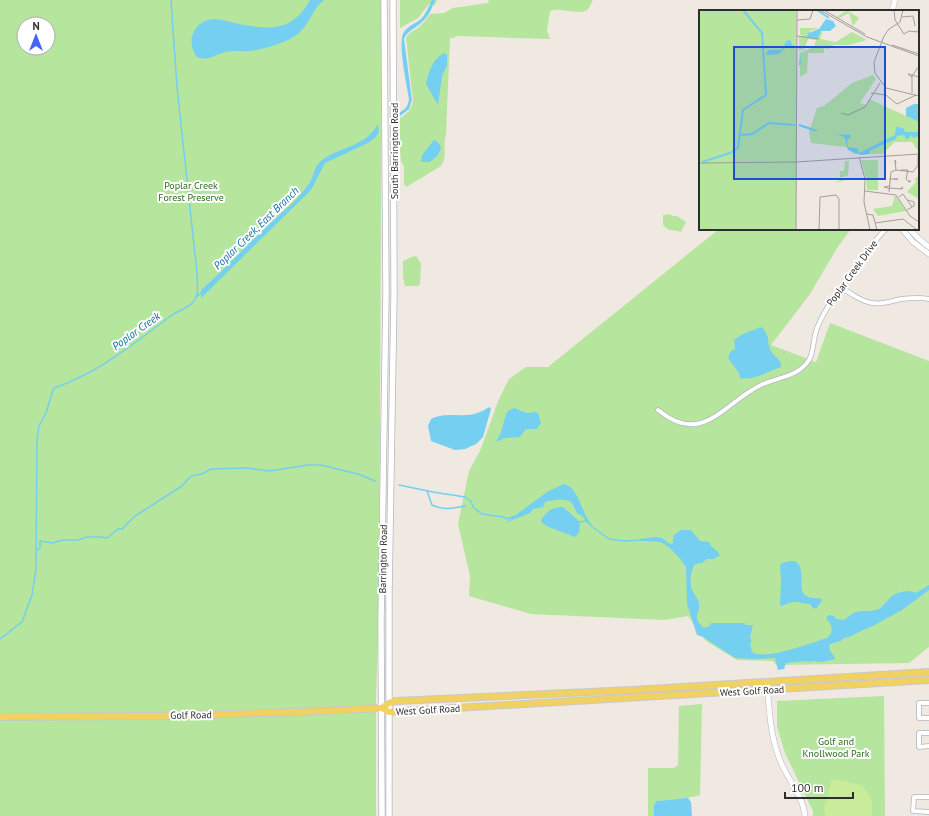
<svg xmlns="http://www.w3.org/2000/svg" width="929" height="816" font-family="'PT Sans',sans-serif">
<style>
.green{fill:#b6e59e;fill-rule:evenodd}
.pitch{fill:#c9ec9a}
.water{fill:#75cff0}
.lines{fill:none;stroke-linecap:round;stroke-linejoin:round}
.stream{stroke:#75cff0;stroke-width:1.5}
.minor-casing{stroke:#b4b7c1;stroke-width:5.5}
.tertiary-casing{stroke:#b4b7c1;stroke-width:6}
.secondary-casing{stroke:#b4b7c1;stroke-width:7}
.primary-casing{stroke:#c9c9c9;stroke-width:8}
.minor{stroke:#fff;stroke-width:4}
.tertiary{stroke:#fff;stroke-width:5}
.secondary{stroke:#fff;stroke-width:5.5}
.primary{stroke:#f2d163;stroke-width:6}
.labels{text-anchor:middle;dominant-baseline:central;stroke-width:4;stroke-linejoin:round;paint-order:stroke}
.street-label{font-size:10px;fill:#2e2e2e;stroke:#fff}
.park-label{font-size:10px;fill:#2c6e1b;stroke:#fff}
.water-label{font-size:11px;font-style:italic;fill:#0d6fa3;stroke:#fff}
.inset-river{fill:none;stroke:#75cff0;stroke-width:2}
.inset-road{fill:none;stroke:#a29e99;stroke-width:1}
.view{fill:#1d4ed8;fill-opacity:0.15;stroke:#1d4ed8;stroke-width:2}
.inset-edge{fill:none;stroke:#2e2e2e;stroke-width:2}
</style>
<rect width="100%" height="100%" fill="#efe9e1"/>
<g class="green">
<path d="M0,0H382L379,612L376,696V816H0ZM24,24H48V48H24Z"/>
<polygon points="400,0 437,0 435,5 429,4 418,18 400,28"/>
<path d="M489,0H593C591,3 590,7 588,9C581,17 561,6 550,11L547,30L550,39L457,36L453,38H450L446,134C442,146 448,156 441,166L406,187L404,184V167L401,161L400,151V118C408,113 412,109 413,100L406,38C409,32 414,31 419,27C423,23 427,19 430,14L444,13L453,8L488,3Z"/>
<path d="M669,214L673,216H677L686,222L681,232C672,228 672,234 663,225V215Z"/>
<polygon points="719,229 851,229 837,248 810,294 771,345 816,362 830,323 929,361 929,647 909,663 776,665 773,661 737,660 706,641 688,616 665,620 531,614 469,596 470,576 458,524 469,471 480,451 499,399 509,379 526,367 548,367"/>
<polygon points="414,256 417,257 421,264 420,284 418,286 405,286 403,277 403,261"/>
<polygon points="884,696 885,816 813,816 813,811 785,753 777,727 777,701"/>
<polygon points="702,704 700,795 688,798 656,801 654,805 654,816 648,816 648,768 674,768 678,765 679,706"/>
</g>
<polygon class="pitch" points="832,779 862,785 872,800 872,816 825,816 824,807"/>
<g class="water">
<path d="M310,0H324C313,8 310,23 300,32C290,42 264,49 251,51C242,52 234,50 226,52C214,54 210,62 197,57C185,42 194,20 214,19C221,19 229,22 235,23C268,30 292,33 310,0Z"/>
<path d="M432,0H435C432,8 429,16 422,22C416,28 407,31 404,39L412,100L409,109L400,116L399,113C406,109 408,106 409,99C407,86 397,41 404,32C408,26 416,23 421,19C426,14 429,6 432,0Z"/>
<path d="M444,53L447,54V65L442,76L438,105L426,84C428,73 433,58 444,53Z"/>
<path d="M378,124L379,132L375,138L368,143L325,163L311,190L201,298V290C224,270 245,247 267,226C280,214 298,200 308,185C314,178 313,167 321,161C340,146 366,147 378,124Z"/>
<polygon points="434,140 439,143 441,148 438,155 430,162 421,162 422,155"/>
<path d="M761,327C771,334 766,343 771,351C775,358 782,359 781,367C768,371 754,381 740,378L739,373L728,358L730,352L735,349L734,340L741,335Z"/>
<path d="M489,407L491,409L483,437L476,444L465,449L455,450L431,441L428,426L431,419C444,413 454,416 467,415C475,415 483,411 489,407Z"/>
<polygon points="514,408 527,413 535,412 538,413 541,423 537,429 526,429 520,437 505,438 496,442 501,432 506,414 508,411"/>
<path d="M564,484C578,487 581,510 589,521C592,526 596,529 600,533L581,515L578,514C575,511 574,505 571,502C567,498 550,500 545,502L543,507L533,509L530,513L505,523L547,492Z"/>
<path d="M563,507L580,522L579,533L575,537L549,527L542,523L541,520C548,511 551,507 563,507Z"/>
<path d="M681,530H691L700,541L709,542L711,546L718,552L720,555L714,559H707L702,563L695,564C690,571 689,584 693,592C695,595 698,599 699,603C701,614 690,617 704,628L710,626L711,623H744L746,625H753L750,637L752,642H750L752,652C765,661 811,643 827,638C834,633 833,624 826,619L828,615L834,616L836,619L844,620C849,617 851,613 857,612C864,610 871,612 879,609C885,605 887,600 892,596C898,591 910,590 916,593L929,585V590L902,610L869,628L863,630L849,637L844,638L841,641L830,644C827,651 834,653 835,659L822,662L812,661L809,662L805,661L786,663L784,669L778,670L775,658L756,659L735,658L703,637L697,635L687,604L686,567C680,558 670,546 660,542C654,541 646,541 640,541V539L656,537L662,538L670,544L673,543V536Z"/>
<path d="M791,561H795C808,570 796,589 806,596C811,599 816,597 822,599L821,602L816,609L812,607L810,604C797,603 796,599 782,606L780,605L781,581L780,565L782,563Z"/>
<polygon points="688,798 691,802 692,816 654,816 654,805 656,801"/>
</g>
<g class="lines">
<g class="stream">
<polyline points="196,297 202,292"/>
<polyline points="399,485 433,492 465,497 471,501 473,507 482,514 503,517 507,519 514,516"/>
<path d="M427,491L432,505C444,511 452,508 465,506"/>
<polyline points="585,519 591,526 609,539 625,541 641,540"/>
<polyline points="580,522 586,521"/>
<polyline points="37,550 40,548 40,541 52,543 63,540 78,540 87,537 100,537 107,538 118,529 122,529 135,516 182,486 191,476 202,474 211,469 246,468 269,471 308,465 321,465 358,474 375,481"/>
<path d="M0,639L22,622L32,595L36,569L37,440L39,426L46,413L53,390L54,388C90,376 122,353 152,330C159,325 165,320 172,315C178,311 188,308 193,302C200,295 197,282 197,273L177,87L171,0"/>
</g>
<defs>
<g id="minor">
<path d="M841,287C851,294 861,301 872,303C883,305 891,301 901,299C910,298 920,297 929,299"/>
<path d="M658,410C703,447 723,403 761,385C778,377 798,377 809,360C814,352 813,338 817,328C827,304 844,283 860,262C868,251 876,238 886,229"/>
<polyline points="929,703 919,703 919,718 929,718"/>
<polyline points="929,733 919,733 919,747 929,746"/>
<polyline points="929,797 914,797 913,811 929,812"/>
</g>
<g id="tertiary">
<polyline points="892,11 895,0"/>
<polyline points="902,229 913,242 929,254"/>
<polyline points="909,229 918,238 929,247"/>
<path d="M767,682C769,708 770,735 780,760C787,779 803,795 805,816"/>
</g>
<g id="secondary">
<polyline points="382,816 381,621 386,294 384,0"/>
<polyline points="389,816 389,592 394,295 393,0"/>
</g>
<g id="primary">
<polyline points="382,708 389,703 396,701 633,690 929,672"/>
<polyline points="382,708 389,712 406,711 929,680"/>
<polyline points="0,717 157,716 298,712 382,708"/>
</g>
</defs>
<use href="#minor" class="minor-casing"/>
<use href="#tertiary" class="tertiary-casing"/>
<use href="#secondary" class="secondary-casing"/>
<use href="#primary" class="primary-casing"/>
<use href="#minor" class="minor"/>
<use href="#tertiary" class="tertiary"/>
<use href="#secondary" class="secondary"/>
<use href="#primary" class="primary"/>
</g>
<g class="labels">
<g class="street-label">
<text transform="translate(394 151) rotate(-90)">South Barrington Road</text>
<text transform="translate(852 273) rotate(-54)">Poplar Creek Drive</text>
<text transform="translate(383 559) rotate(-89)">Barrington Road</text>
<text transform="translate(752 691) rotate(-3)">West Golf Road</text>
<text transform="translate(428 710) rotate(-3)">West Golf Road</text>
<text transform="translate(191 715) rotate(-1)">Golf Road</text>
</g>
<g class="park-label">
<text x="191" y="185">Poplar Creek<tspan x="191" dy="12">Forest Preserve</tspan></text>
<text x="836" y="741">Golf and<tspan x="836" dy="12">Knollwood Park</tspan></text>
</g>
<g class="water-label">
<text transform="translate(256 228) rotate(-44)">Poplar Creek, East Branch</text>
<text transform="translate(136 331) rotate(-36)">Poplar Creek</text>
</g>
</g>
<g transform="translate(699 10)">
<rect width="220" height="220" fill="#efe9e1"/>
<path d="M0,0H97V220H0ZM148,0L160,8L154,16L150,3L140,8L138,7ZM101,18H120L111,21L108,26L119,28L121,22L124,21L121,29L137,32L153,22L168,30L150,35H134L130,39L125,38V43H109L108,63L101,67V43L115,37L117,30L109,29L106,37L100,41V27L105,26L101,25ZM174,65L177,69L161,93L168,95L170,89L220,112V142L213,132H196L183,144H155L147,137L112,133L110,122L118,98L125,96L153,73ZM162,150H179V180H168L167,168ZM146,151H150L149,166L142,167V170H147L136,173L141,170V161H145ZM220,166V189L208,182L217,172L216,168ZM196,185L207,201L179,206L174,199L193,196Z" fill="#b6e59e"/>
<path d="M127,9L134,11L137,16L131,21H122L119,28H108L105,39L101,43L102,53L100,56L101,43L105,38L109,23L120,19ZM91,30L94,36H88L80,44L67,45L69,40H83L87,31ZM215,94H220V112L207,106V98ZM197,117L204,118L206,122H219L220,126L215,128L212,125L208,130L205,125L198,126L197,129L170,141L171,144L162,145L149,140L146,128L139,124L151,125L152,127L148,130L149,137L158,138L160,143L196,125Z" fill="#75cff0"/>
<path class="inset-river" d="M118,0L130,8M100,115L118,121M42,125L53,124L70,113L96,115M3,152L31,143L39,138L44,100L67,85L63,23L44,0"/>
<path class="inset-road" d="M121,0L168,27L220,46M125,0L166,24M195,0L196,10L205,24L210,21L220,22M204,0L201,12L190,19L185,26L175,52L176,63L187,78L220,86M203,7L214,6L216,16M98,10L111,9L114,0M98,26L120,29M193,35L220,44M213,67L209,64L220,67M172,83L187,85L198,94L217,85M213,83V66L220,56M142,103L149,105L166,97L181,73M160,147L166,169L165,192L171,220M97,152L220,144M0,153L97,152M197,154L196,150L197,160M202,160H209L207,169L210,172H211L212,171H209M190,169H199H195M191,176L185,177L191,179M191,178L203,179L204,177L201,179M166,181L197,185L211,206L220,212M190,182L192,162L197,160L214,162L219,155V145M200,187L204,184L213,197M208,200L215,196V192L209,190M167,204L174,205L178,220M176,213L204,209L218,220M97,220L98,0M98,220H120M120,220L121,187L137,185L140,189V220"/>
<path class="view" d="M35,37H186V169H35Z"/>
<rect width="220" height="220" class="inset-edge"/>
</g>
<g transform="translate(36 36)"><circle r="19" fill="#ffffff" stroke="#ababab"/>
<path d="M0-3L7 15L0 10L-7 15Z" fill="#4264fb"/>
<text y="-6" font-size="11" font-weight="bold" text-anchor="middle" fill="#2e2e2e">N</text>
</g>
<path d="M785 792v6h68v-6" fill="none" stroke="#2e2e2e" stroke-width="2"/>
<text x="791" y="792" font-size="12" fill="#2e2e2e" stroke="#ffffff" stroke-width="3" paint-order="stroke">100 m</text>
</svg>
